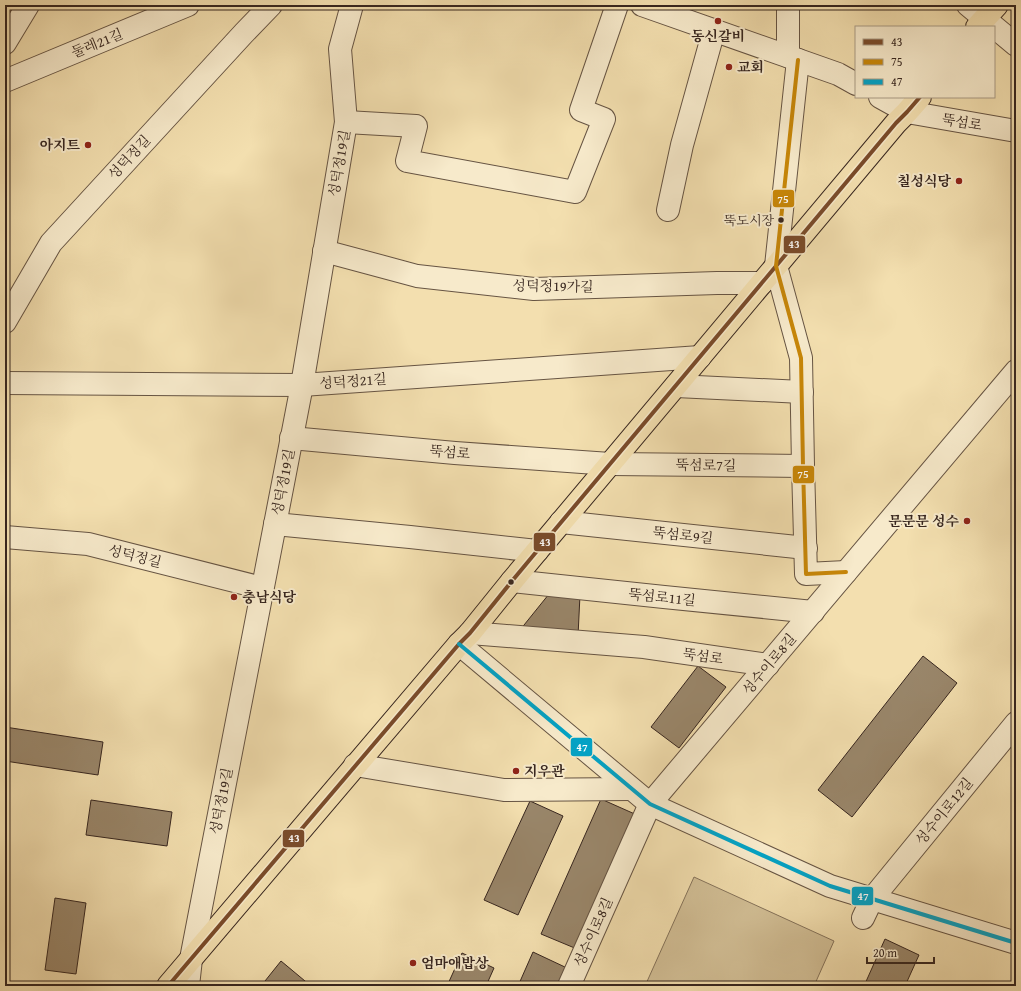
<svg xmlns="http://www.w3.org/2000/svg" width="1021" height="991" font-family="'Gentium Book Plus','Noto Serif KR',serif">
<style>
.green{fill:#d3c097;stroke:#85735b}
.building{fill:#99866a;stroke:#37261f}
.lines{fill:none;stroke-linecap:round;stroke-linejoin:round}
.minor-casing{stroke:#665443;stroke-width:24}
.major-casing{stroke:#37261f;stroke-width:24}
.minor{stroke:#f7eacb;stroke-width:22}
.major{stroke:#f3dfaf;stroke-width:22}
.bus-1-casing{stroke:#f7eacb;stroke-width:7}
.bus-2-casing{stroke:#f7eacb;stroke-width:7}
.bus-3-casing{stroke:#f7eacb;stroke-width:7}
.bus-1{stroke:#7a4b2a;stroke-width:4}
.bus-2{stroke:#c78608;stroke-width:4}
.bus-3{stroke:#03a2c5;stroke-width:4}
.poi-dot{fill:#8f2418;stroke:#f7eacb;stroke-width:1.5}
.bus-dot{fill:#37261f;stroke:#f7eacb;stroke-width:1.5}
.labels{text-anchor:middle;dominant-baseline:central;stroke-width:4;stroke-linejoin:round;paint-order:stroke}
.bus-label{font-size:13px;fill:#37261f;stroke:#f7eacb;text-anchor:end}
.poi-label{font-size:14px;font-weight:bold;fill:#37261f;stroke:#f7eacb;text-anchor:start}
.street-label{font-size:14px;fill:#37261f;stroke:#f7eacb}
.line-badge{stroke:#f7eacb;stroke-width:1.5}
.badge-label{font-size:11px;text-anchor:middle;font-weight:bold;fill:#fff}
</style>
<rect width="100%" height="100%" fill="#f3dfaf"/>
<filter id="stains"><feTurbulence type="fractalNoise" baseFrequency=".005" numOctaves="4"/><feColorMatrix values="0 0 0 0 .2 0 0 0 0 .09 0 0 0 0 .02 0 0 0 .5 -.17"/></filter>
<radialGradient id="worn" r=".72"><stop offset=".6" stop-color="#630" stop-opacity="0"/><stop offset="1" stop-color="#630" stop-opacity=".3"/></radialGradient>
<polygon class="green" points="694,877 834,941 814,986 645,986"/>
<g class="building">
<polygon points="549,594 580,595 578,636 520,630"/>
<polygon points="923,656 957,683 852,817 818,790"/>
<polygon points="698,666 726,687 679,748 651,727"/>
<polygon points="5,727 103,742 98,775 5,761"/>
<polygon points="601,799 637,815 577,949 541,934"/>
<polygon points="91,800 172,812 167,846 86,835"/>
<polygon points="530,801 563,816 518,915 484,900"/>
<polygon points="55,898 86,903 76,974 45,970"/>
<polygon points="885,939 919,955 905,986 864,986"/>
<polygon points="533,952 567,968 559,986 518,986"/>
<polygon points="462,953 494,968 486,986 447,986"/>
<polygon points="281,961 311,986 261,986"/>
</g>
<g class="lines">
<defs>
<g id="minor">
<polyline points="642,5 838,74 856,84"/>
<polyline points="968,5 1016,45"/>
<polyline points="5,43 28,5"/>
<polyline points="788,56 788,5"/>
<polyline points="798,60 776,266 801,358 803,466 806,574 846,572"/>
<polyline points="5,81 188,5"/>
<polyline points="880,97 907,112 1016,131"/>
<polyline points="346,122 416,126 407,161 575,192 604,119 581,110 617,5"/>
<polyline points="668,210 682,145 714,30"/>
<polyline points="324,251 417,276 534,289 717,283 762,283"/>
<polyline points="5,322 51,243 244,33 271,5"/>
<polyline points="5,383 302,385 700,357"/>
<polyline points="676,386 802,392"/>
<polyline points="291,438 455,453 610,464 803,466"/>
<polyline points="561,522 806,548"/>
<polyline points="275,524 410,537 537,551"/>
<polyline points="5,537 88,544 262,588"/>
<polyline points="512,581 664,597 813,612"/>
<polyline points="470,633 644,647 768,665"/>
<polyline points="459,644 650,804 830,886 1016,943"/>
<polyline points="355,765 504,790 631,789"/>
<polyline points="863,918 872,899 1016,723"/>
<polyline points="188,986 191,959 302,385 346,122 340,49 352,5"/>
<polyline points="569,986 650,804 1016,371"/>
</g>
<g id="major">
<polyline points="977,27 997,5"/>
<polyline points="168,986 459,644 470,633 512,581 537,551 896,123 907,112 920,97"/>
</g>
</defs>
<use href="#minor" class="minor-casing"/>
<use href="#major" class="major-casing"/>
<use href="#minor" class="minor"/>
<use href="#major" class="major"/>
<defs>
<polyline id="bus-1" points="168,986 459,644 470,633 512,581 537,551 896,123 907,112 920,97"/>
<polyline id="bus-2" points="798,60 776,266 801,358 803,466 806,574 846,572"/>
<polyline id="bus-3" points="459,644 650,804 830,886 1016,943"/>
</defs>
<use href="#bus-1" class="bus-1-casing"/>
<use href="#bus-2" class="bus-2-casing"/>
<use href="#bus-3" class="bus-3-casing"/>
<use href="#bus-1" class="bus-1"/>
<use href="#bus-2" class="bus-2"/>
<use href="#bus-3" class="bus-3"/>
</g>
<g class="poi-dot">
<circle cx="718" cy="21" r="4"/>
<circle cx="729" cy="67" r="4"/>
<circle cx="88" cy="145" r="4"/>
<circle cx="959" cy="181" r="4"/>
<circle cx="967" cy="521" r="4"/>
<circle cx="234" cy="597" r="4"/>
<circle cx="516" cy="771" r="4"/>
<circle cx="413" cy="963" r="4"/>
</g>
<g class="bus-dot">
<circle cx="781" cy="220" r="3.5"/>
<circle cx="511" cy="582" r="3.5"/>
</g>
<g class="labels">
<g class="bus-label">
<text x="774" y="220">뚝도시장</text>
</g>
<g class="poi-label">
<text x="718" y="36" text-anchor="middle">동신갈비</text>
<text x="737" y="67">교회</text>
<text x="80" y="145" text-anchor="end">아지트</text>
<text x="951" y="181" text-anchor="end">칠성식당</text>
<text x="959" y="521" text-anchor="end">문문문 성수</text>
<text x="242" y="597">충남식당</text>
<text x="524" y="771">지우관</text>
<text x="421" y="963">엄마애밥상</text>
</g>
<g class="street-label">
<text transform="translate(97 43) rotate(-22)">둘레21길</text>
<text transform="translate(962 122) rotate(10)">뚝섬로</text>
<text transform="translate(129 157) rotate(-47)">성덕정길</text>
<text transform="translate(339 163) rotate(-80)">성덕정19길</text>
<text transform="translate(553 286) rotate(1)">성덕정19가길</text>
<text transform="translate(353 381) rotate(-4)">성덕정21길</text>
<text transform="translate(450 452) rotate(5)">뚝섬로</text>
<text transform="translate(706 465) rotate(1)">뚝섬로7길</text>
<text transform="translate(283 482) rotate(-79)">성덕정19길</text>
<text transform="translate(683 535) rotate(6)">뚝섬로9길</text>
<text transform="translate(135 556) rotate(14)">성덕정길</text>
<text transform="translate(662 597) rotate(6)">뚝섬로11길</text>
<text transform="translate(703 656) rotate(8)">뚝섬로</text>
<text transform="translate(769 664) rotate(-50)">성수이로8길</text>
<text transform="translate(221 801) rotate(-79)">성덕정19길</text>
<text transform="translate(944 811) rotate(-51)">성수이로12길</text>
<text transform="translate(593 932) rotate(-66)">성수이로8길</text>
</g>
</g>
<g class="line-badge">
<rect x="772" y="189" width="23" height="19" rx="4" fill="#c78608"/>
<rect x="783" y="235" width="23" height="19" rx="4" fill="#7a4b2a"/>
<rect x="792" y="465" width="23" height="19" rx="4" fill="#c78608"/>
<rect x="533" y="532" width="23" height="20" rx="4" fill="#7a4b2a"/>
<rect x="570" y="737" width="23" height="20" rx="4" fill="#03a2c5"/>
<rect x="282" y="829" width="23" height="19" rx="4" fill="#7a4b2a"/>
<rect x="851" y="886" width="23" height="20" rx="4" fill="#03a2c5"/>
</g>
<g class="badge-label">
<text x="783" y="203">75</text>
<text x="794" y="248">43</text>
<text x="803" y="478">75</text>
<text x="545" y="546">43</text>
<text x="582" y="751">47</text>
<text x="294" y="842">43</text>
<text x="863" y="900">47</text>
</g>
<rect width="1021" height="991" fill="none" stroke="#f3dfaf" stroke-width="20"/>
<rect x="6" y="6" width="1009" height="979" fill="none" stroke="#37261f" stroke-width="2"/>
<rect x="10" y="10" width="1001" height="971" fill="none" stroke="#37261f"/>
<rect x="855" y="26" width="140" height="72" fill="#f7eacb" stroke="#aa9c86"/>
<rect x="863" y="39" width="20" height="6" fill="#7a4b2a" stroke="#aa9c86"/>
<text x="891" y="46" font-size="12" fill="#37261f">43</text>
<rect x="863" y="59" width="20" height="6" fill="#c78608" stroke="#aa9c86"/>
<text x="891" y="66" font-size="12" fill="#37261f">75</text>
<rect x="863" y="79" width="20" height="6" fill="#03a2c5" stroke="#aa9c86"/>
<text x="891" y="86" font-size="12" fill="#37261f">47</text>
<path d="M867 957v6h67v-6" fill="none" stroke="#37261f" stroke-width="2"/>
<text x="873" y="957" font-size="12" fill="#37261f" stroke="#f7eacb" stroke-width="3" paint-order="stroke">20 m</text>
<rect width="100%" height="100%" filter="url(#stains)"/>
<rect width="100%" height="100%" fill="url(#worn)"/>
</svg>
